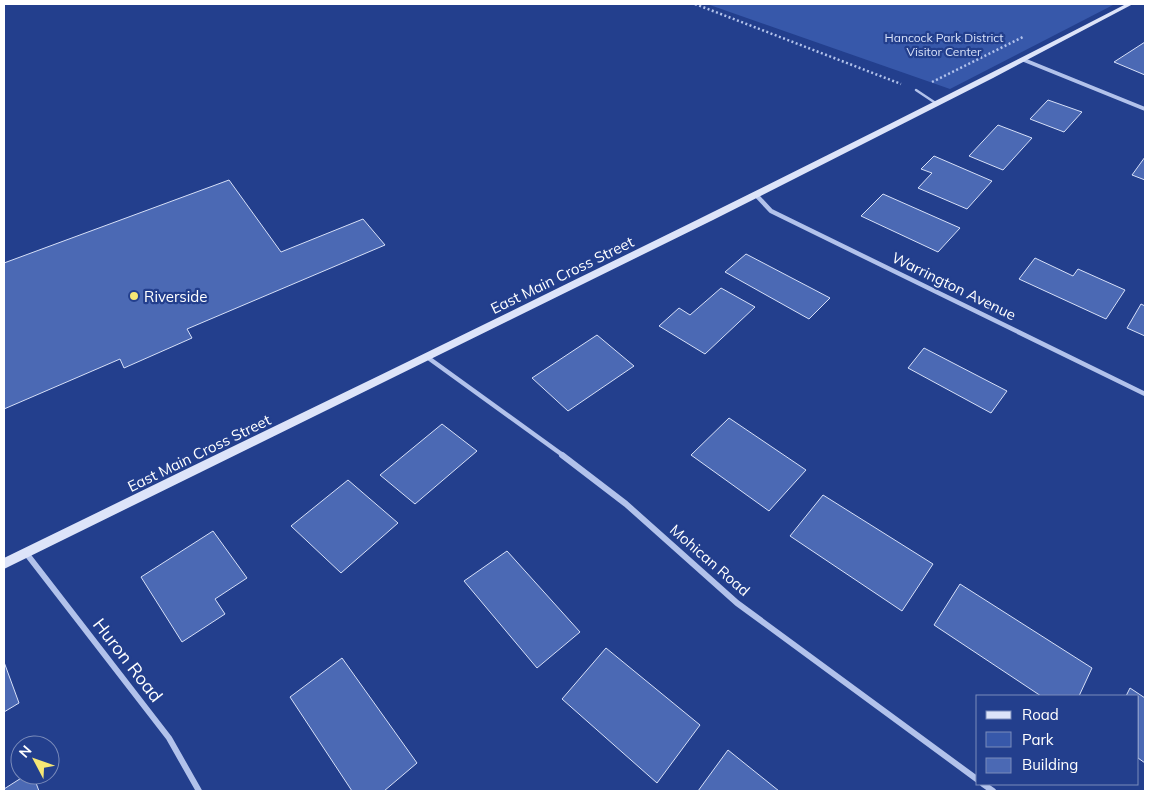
<svg xmlns="http://www.w3.org/2000/svg" width="1149" height="795" font-family="Mulish,sans-serif">
<style>
.green{fill:#3758aa}
.building{fill:#4b69b4;stroke:#d7e0f8}
.lines{fill:none;stroke-linecap:round;stroke-linejoin:round}
.path{stroke:#b2c2eb;stroke-width:2.5;stroke-dasharray:2 2.5;stroke-linecap:butt}
.service{stroke:#b2c2eb;stroke-width:2.5}
.minor-far2{stroke:#b2c2eb;stroke-width:4}
.minor-far1{stroke:#b2c2eb;stroke-width:4.5}
.minor{stroke:#b2c2eb;stroke-width:6}
.secondary{fill:#dde4f9;fill-rule:evenodd}
.poi-dot{fill:#f6e775;stroke:#233f8d;stroke-width:2}
.labels{text-anchor:middle;dominant-baseline:central;stroke-width:4.5;stroke-linejoin:round;paint-order:stroke}
.far-park-label{font-size:12px;fill:#d7e0f8;stroke:#233f8d}
.street-label{font-size:15px;fill:#fff;stroke:#233f8d}
.poi-label{font-size:15px;fill:#fff;stroke:#233f8d;text-anchor:start}
.near-street-label{font-size:18px;fill:#fff;stroke:#233f8d}
</style>
<rect width="100%" height="100%" fill="#233f8d"/>
<polygon class="green" points="707,4 1115,4 950,89"/>
<g class="building">
<polygon points="1145,42 1145,75 1114,62"/>
<polygon points="1048,100 1082,112 1064,132 1030,119"/>
<polygon points="998,125 1032,138 1003,170 969,156"/>
<polygon points="934,156 992,181 967,209 918,188 932,173 921,169"/>
<polygon points="1145,157 1145,180 1132,175"/>
<polygon points="229,180 281,252 363,219 385,245 187,329 192,338 124,368 120,359 4,409 4,263"/>
<polygon points="883,194 960,228 938,252 861,216"/>
<polygon points="746,254 830,298 809,319 725,272"/>
<polygon points="1035,258 1073,276 1078,269 1125,290 1106,319 1019,279"/>
<polygon points="721,288 755,307 705,354 659,326 679,308 690,315"/>
<polygon points="1141,304 1145,306 1145,336 1127,328"/>
<polygon points="597,335 634,366 568,411 532,378"/>
<polygon points="924,348 1007,391 991,413 908,368"/>
<polygon points="729,418 806,470 769,511 691,455"/>
<polygon points="442,424 477,451 415,504 380,475"/>
<polygon points="348,480 398,523 341,573 291,526"/>
<polygon points="823,495 933,564 902,611 790,536"/>
<polygon points="213,531 247,578 215,599 225,614 182,642 141,577"/>
<polygon points="507,551 580,632 537,668 464,581"/>
<polygon points="960,584 1092,668 1079,696 1041,696 934,625"/>
<polygon points="606,648 700,725 657,783 562,699"/>
<polygon points="342,658 417,763 384,791 352,791 290,697"/>
<polygon points="4,662 19,703 4,712"/>
<polygon points="1130,688 1145,698 1145,763 1138,758 1138,696 1126,696"/>
<polygon points="728,750 779,791 698,791"/>
<polygon points="26,775 33,775 39,791 4,791 4,789"/>
</g>
<g class="lines">
<g class="path">
<polyline points="695,4 901,84"/>
<polyline points="932,82 1023,37"/>
</g>
<polyline class="service" points="916,90 937,104"/>
<g class="minor-far2">
<polyline points="1024,60 1145,109"/>
<polyline points="756,195 758,197"/>
</g>
<g class="minor-far1">
<polyline points="757,196 771,211 1145,394"/>
<polyline points="427,357 564,456"/>
</g>
<g class="minor">
<polyline points="562,455 626,504 737,603 978,780"/>
<polyline points="26,553 169,738 199,791"/>
<polyline points="983,784 993,791"/>
</g>
<path class="secondary" d="M1126,4H1133L993,78L713,220L4,569V558C379,375 755,195 1126,4Z"/>
</g>
<circle class="poi-dot" cx="134" cy="296" r="5"/>
<g class="labels">
<g class="far-park-label">
<text x="944" y="37">Hancock Park District<tspan x="944" dy="14">Visitor Center</tspan></text>
</g>
<g class="street-label">
<text transform="translate(562 275) rotate(-26)">East Main Cross Street</text>
<text transform="translate(954 286) rotate(26)">Warrington Avenue</text>
<text transform="translate(199 453) rotate(-26)">East Main Cross Street</text>
<text transform="translate(710 560) rotate(41)">Mohican Road</text>
</g>
<g class="poi-label">
<text x="144" y="296">Riverside</text>
</g>
<g class="near-street-label">
<text transform="translate(128 660) rotate(52)">Huron Road</text>
</g>
</g>
<rect width="1149" height="795" fill="none" stroke="#ffffff" stroke-width="10"/>
<rect x="976" y="695" width="162" height="90" fill="#233f8d" stroke="#7b8cbb"/>
<rect x="986" y="711" width="25" height="8" fill="#dde4f9" stroke="#7b8cbb"/>
<text x="1022" y="720" font-size="15" fill="#ffffff">Road</text>
<rect x="986" y="732" width="25" height="15" fill="#3758aa" stroke="#7b8cbb"/>
<text x="1022" y="745" font-size="15" fill="#ffffff">Park</text>
<rect x="986" y="758" width="25" height="15" fill="#4b69b4" stroke="#7b8cbb"/>
<text x="1022" y="770" font-size="15" fill="#ffffff">Building</text>
<g transform="translate(35 760) rotate(311)"><circle r="24" fill="#233f8d" stroke="#7b8cbb"/>
<path d="M0-4L9 19L0 12L-9 19Z" fill="#f6e775"/>
<text y="-8" font-size="14" font-weight="bold" text-anchor="middle" fill="#ffffff">N</text>
</g>
</svg>
